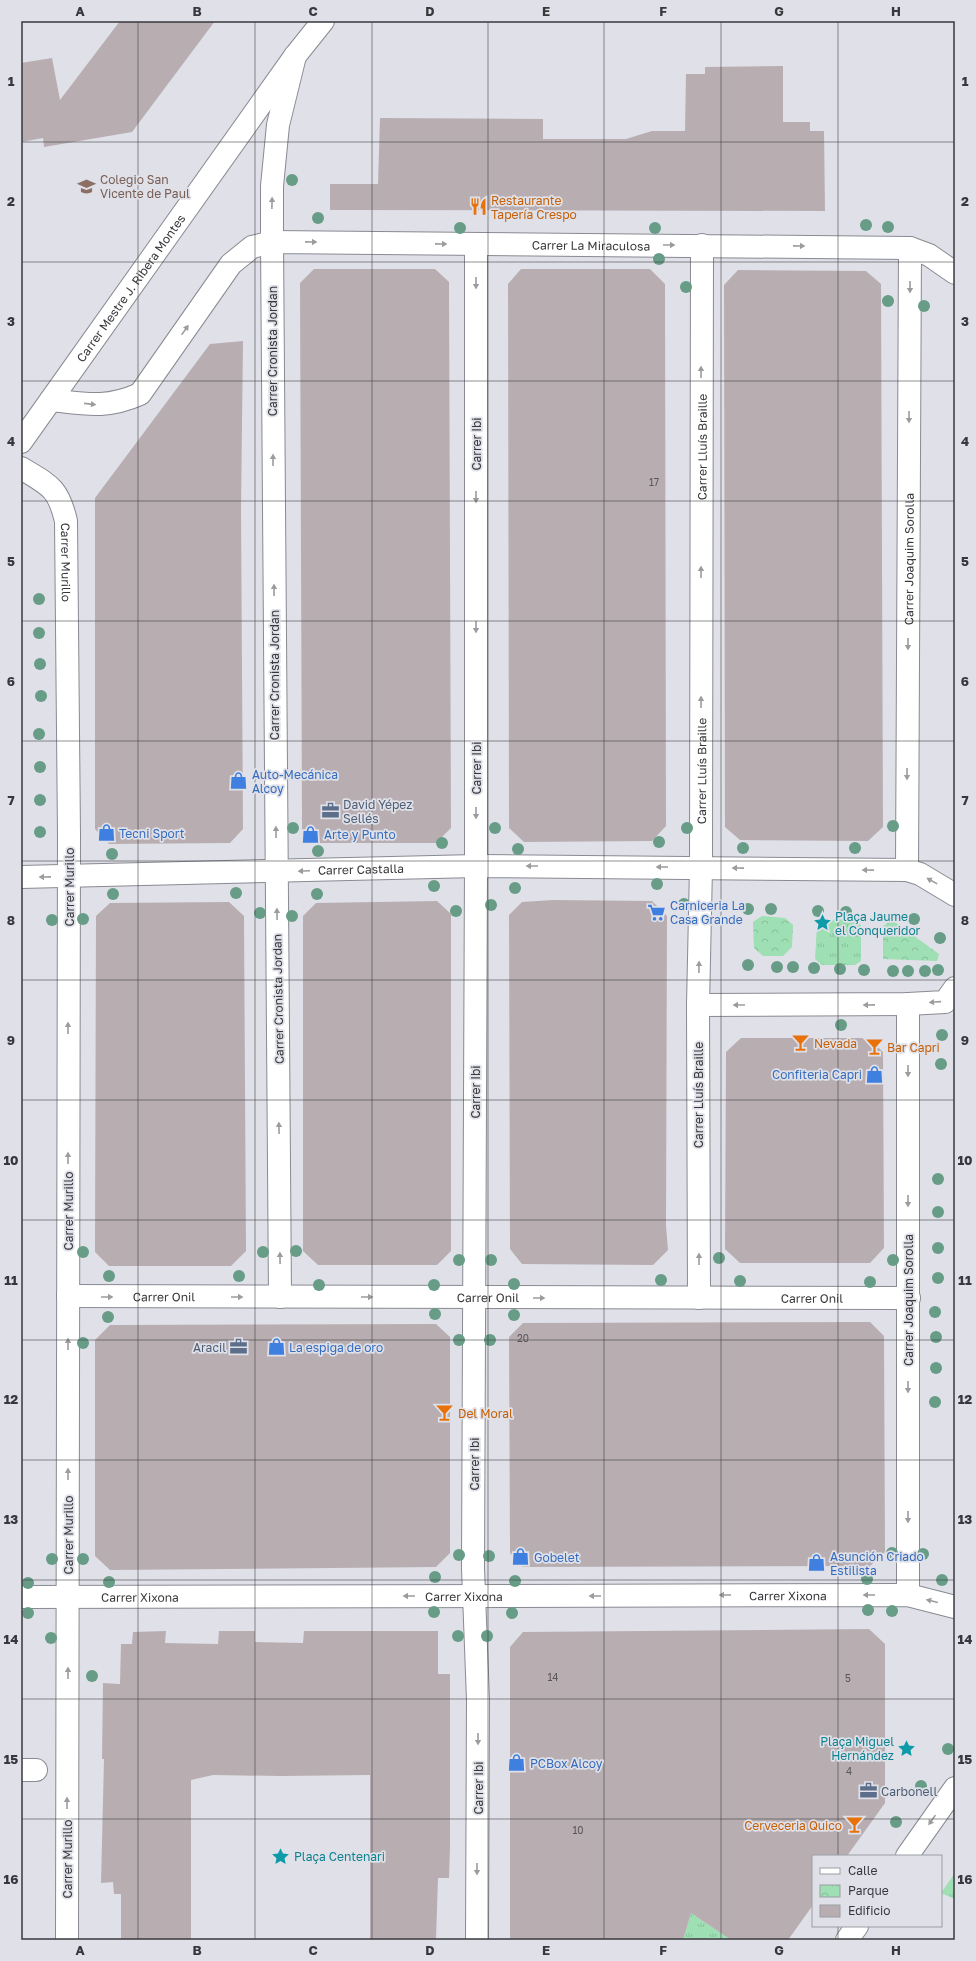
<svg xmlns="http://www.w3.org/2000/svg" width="976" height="1961" font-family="'Golos Text',sans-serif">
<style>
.grass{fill:url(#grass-tufts)}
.park{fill:url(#park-crowns)}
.building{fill:#b8aeb1}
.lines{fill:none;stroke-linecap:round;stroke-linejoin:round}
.street-casing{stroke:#898a92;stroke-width:24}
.secondary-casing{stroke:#898a92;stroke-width:24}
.primary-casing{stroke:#898a92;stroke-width:24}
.street{stroke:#fff;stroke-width:22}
.secondary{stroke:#fff;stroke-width:22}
.primary{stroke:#fff;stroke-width:22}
.tree{fill:#679c86}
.oneway{fill:#9c9c9e}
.grid{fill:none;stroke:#38383c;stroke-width:1;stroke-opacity:0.55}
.labels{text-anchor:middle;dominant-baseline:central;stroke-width:3.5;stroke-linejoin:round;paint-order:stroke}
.number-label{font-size:10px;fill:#585659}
.education-label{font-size:12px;fill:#785e54;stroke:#dfe0e8;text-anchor:start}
.food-label{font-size:12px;fill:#c56008;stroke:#dfe0e8;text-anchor:start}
.street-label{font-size:12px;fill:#38383c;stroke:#dfe0e8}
.shop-label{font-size:12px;fill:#366cbe;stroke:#dfe0e8;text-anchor:start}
.service-label{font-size:12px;fill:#4e5e75;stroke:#dfe0e8;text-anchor:start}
.culture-label{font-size:12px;fill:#0d838f;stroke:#dfe0e8;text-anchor:start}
.neatline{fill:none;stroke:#38383c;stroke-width:1.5}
.grid-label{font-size:13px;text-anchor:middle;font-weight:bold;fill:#38383c}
</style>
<defs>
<pattern id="grass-tufts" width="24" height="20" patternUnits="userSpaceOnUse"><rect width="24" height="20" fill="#9edfb3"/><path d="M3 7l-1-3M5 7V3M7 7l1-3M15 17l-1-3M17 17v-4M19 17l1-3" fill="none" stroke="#89c09b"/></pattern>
<pattern id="park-crowns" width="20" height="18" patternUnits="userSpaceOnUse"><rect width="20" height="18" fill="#9edfb3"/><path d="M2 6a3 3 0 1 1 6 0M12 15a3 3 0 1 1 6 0" fill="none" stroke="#89c09b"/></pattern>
</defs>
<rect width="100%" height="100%" fill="#dfe0e8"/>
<g class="grass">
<polygon points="825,919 853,920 861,925 861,961 855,965 822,965 815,959 817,926"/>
<polygon points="955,1873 955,1899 941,1893"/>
<polygon points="691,1913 731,1940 683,1940"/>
</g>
<g class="park">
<polygon points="762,916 785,918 793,925 792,947 783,956 763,956 754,948 753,922"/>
<polygon points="892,920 939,954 937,961 883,959 883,926"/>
</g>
<g class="building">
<polygon points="120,21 215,21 132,132 44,147 43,138 21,142 21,63 52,58 60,100"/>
<polygon points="783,66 783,122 810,122 810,131 824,131 825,211 330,210 330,184 378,184 380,118 543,119 543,139 626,139 652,131 685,131 686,74 705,74 705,67"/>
<polygon points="314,269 435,269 449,282 451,828 436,843 316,843 302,830 300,283"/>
<polygon points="521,269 650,269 665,284 666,826 652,841 524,842 509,828 508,284"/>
<polygon points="738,270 866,271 881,284 883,827 868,841 740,840 725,827 724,285"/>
<polygon points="243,341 241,508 243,829 230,843 109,844 95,829 95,498 210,344"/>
<polygon points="553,900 652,901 667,916 666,1226 668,1250 653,1265 522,1264 510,1249 509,915 522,902"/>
<polygon points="437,901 451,914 451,1251 437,1265 318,1265 303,1251 303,916 316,903"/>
<polygon points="229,902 244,916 246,1251 231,1266 109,1266 95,1252 96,916 110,903"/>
<polygon points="741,1038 868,1038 883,1052 884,1248 870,1263 740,1263 725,1249 726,1052"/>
<polygon points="870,1322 884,1336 885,1552 870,1566 523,1567 510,1553 509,1337 523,1323"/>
<polygon points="436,1324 450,1337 450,1553 436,1567 110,1570 95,1556 95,1340 110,1325"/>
<polygon points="869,1629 885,1644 885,1803 847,1856 813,1856 813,1905 788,1940 731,1940 691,1913 683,1940 510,1940 510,1647 523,1632"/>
<polygon points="166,1631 165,1643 218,1644 219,1631 255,1631 255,1642 303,1643 304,1631 438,1631 438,1674 450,1674 450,1849 449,1878 438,1878 436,1940 370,1940 370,1775 280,1776 213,1775 191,1780 191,1940 121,1940 121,1894 114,1894 113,1882 101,1883 104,1759 102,1759 103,1683 120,1684 121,1644 132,1644 133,1632"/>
</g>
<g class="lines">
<defs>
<g id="street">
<polyline points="476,244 476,866 473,1568 478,1700 477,1940"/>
<path id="s1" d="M51,400C86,404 106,409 140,394L231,264L252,247L272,242L910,248L929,255L955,273"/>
<path id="s2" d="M21,468C49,485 58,487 66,521L69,835L67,1940"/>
<path id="s3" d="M907,870L910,248"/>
<path id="s4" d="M21,877L476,866L907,870L920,874L955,895"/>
<polyline points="698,1005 908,1004 945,1002 955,988"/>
<path id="s5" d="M68,1296L909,1298"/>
<polyline points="280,1297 272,242 272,186 278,125 295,56"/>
<path id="s6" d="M699,1298L698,1005L701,867L702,245"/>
<polyline points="908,1595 908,1004"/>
<path id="s7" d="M21,1597L908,1595L955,1607"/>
<polyline points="21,1770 36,1770"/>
</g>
<g id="secondary">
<path id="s8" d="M21,442L295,56L323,21"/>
</g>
<g id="primary">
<polyline points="907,1856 955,1788"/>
<polyline points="847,1940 857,1926"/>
</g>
</defs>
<use href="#street" class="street-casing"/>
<use href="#secondary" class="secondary-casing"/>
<use href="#primary" class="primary-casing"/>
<use href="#street" class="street"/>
<use href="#secondary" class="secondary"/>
<use href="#primary" class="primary"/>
</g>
<g class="tree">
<circle cx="292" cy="180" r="6"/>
<circle cx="318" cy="218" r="6"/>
<circle cx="866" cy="225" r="6"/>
<circle cx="888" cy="227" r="6"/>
<circle cx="460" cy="228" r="6"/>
<circle cx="655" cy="228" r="6"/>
<circle cx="659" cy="259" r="6"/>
<circle cx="686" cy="287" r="6"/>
<circle cx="888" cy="301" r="6"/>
<circle cx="924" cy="306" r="6"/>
<circle cx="39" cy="599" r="6"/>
<circle cx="39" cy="633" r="6"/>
<circle cx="40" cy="664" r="6"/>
<circle cx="41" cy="696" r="6"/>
<circle cx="39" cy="734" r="6"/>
<circle cx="40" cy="767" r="6"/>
<circle cx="40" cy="800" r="6"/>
<circle cx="893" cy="826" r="6"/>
<circle cx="293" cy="828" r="6"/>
<circle cx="495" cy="828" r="6"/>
<circle cx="687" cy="828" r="6"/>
<circle cx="40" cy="832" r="6"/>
<circle cx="659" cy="842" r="6"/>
<circle cx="442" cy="843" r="6"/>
<circle cx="743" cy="848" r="6"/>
<circle cx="855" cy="848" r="6"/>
<circle cx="518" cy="849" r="6"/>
<circle cx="318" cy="851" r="6"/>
<circle cx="112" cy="854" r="6"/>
<circle cx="657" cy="884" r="6"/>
<circle cx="434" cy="886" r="6"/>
<circle cx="515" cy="888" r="6"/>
<circle cx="236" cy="893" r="6"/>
<circle cx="113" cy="894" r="6"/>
<circle cx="317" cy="894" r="6"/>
<circle cx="684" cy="904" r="6"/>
<circle cx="491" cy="905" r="6"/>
<circle cx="748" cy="909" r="6"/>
<circle cx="771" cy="909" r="6"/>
<circle cx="456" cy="911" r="6"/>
<circle cx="818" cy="911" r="6"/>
<circle cx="846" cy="912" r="6"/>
<circle cx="260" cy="913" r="6"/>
<circle cx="292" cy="916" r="6"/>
<circle cx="83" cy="919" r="6"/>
<circle cx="914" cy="919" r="6"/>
<circle cx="52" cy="920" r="6"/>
<circle cx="940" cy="938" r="6"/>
<circle cx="748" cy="965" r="6"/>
<circle cx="777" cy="967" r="6"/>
<circle cx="793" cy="967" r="6"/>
<circle cx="814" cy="968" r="6"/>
<circle cx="840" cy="969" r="6"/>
<circle cx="864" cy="970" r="6"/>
<circle cx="938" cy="970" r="6"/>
<circle cx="893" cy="971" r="6"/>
<circle cx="908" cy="971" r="6"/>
<circle cx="925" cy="971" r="6"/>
<circle cx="841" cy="1025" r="6"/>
<circle cx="942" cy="1035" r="6"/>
<circle cx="941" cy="1064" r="6"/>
<circle cx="938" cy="1179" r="6"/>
<circle cx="938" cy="1212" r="6"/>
<circle cx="938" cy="1248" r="6"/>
<circle cx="296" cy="1251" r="6"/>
<circle cx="83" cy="1252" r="6"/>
<circle cx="263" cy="1252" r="6"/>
<circle cx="719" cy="1258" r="6"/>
<circle cx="459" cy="1260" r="6"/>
<circle cx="491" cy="1260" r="6"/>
<circle cx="893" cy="1260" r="6"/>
<circle cx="109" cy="1276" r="6"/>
<circle cx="239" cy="1276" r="6"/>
<circle cx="938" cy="1278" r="6"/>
<circle cx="661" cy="1280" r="6"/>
<circle cx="740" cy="1281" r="6"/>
<circle cx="870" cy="1282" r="6"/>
<circle cx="514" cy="1284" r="6"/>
<circle cx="319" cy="1285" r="6"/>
<circle cx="434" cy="1285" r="6"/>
<circle cx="935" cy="1312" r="6"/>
<circle cx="435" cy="1314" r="6"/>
<circle cx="514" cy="1315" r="6"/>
<circle cx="108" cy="1317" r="6"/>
<circle cx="936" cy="1337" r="6"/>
<circle cx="459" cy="1340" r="6"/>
<circle cx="490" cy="1340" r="6"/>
<circle cx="83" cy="1343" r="6"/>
<circle cx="936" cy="1368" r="6"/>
<circle cx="935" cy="1402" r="6"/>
<circle cx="892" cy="1553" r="6"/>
<circle cx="923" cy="1554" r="6"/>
<circle cx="459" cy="1555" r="6"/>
<circle cx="489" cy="1556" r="6"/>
<circle cx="52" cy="1559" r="6"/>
<circle cx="83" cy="1559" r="6"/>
<circle cx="435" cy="1577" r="6"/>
<circle cx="867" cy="1579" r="6"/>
<circle cx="942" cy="1580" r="6"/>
<circle cx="515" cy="1581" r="6"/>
<circle cx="109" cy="1582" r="6"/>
<circle cx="28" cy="1583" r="6"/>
<circle cx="868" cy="1610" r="6"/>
<circle cx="892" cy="1611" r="6"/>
<circle cx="434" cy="1612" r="6"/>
<circle cx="28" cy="1613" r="6"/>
<circle cx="512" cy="1613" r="6"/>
<circle cx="458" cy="1636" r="6"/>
<circle cx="487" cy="1636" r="6"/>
<circle cx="51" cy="1638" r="6"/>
<circle cx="92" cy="1676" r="6"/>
<circle cx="948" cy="1749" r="6"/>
<circle cx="921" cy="1786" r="6"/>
<circle cx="896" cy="1822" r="6"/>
</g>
<defs><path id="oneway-solid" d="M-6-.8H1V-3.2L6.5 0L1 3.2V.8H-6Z"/></defs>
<g class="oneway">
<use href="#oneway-solid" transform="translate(272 203) rotate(-89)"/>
<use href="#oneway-solid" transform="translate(311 242) rotate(1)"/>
<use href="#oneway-solid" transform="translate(441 244) rotate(1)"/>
<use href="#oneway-solid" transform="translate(669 245)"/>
<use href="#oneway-solid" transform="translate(799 246) rotate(1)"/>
<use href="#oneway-solid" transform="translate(476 283) rotate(90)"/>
<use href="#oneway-solid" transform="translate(910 287) rotate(90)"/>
<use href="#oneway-solid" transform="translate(185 330) rotate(-55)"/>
<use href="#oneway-solid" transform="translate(701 372) rotate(-90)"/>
<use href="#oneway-solid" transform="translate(90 404) rotate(6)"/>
<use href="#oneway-solid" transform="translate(909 417) rotate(90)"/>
<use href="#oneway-solid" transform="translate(273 460) rotate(-90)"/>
<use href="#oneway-solid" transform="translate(476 497) rotate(90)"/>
<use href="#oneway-solid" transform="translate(701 572) rotate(-90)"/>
<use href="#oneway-solid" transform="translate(274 590) rotate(-90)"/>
<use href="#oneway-solid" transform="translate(476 627) rotate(90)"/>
<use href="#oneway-solid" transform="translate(908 644) rotate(90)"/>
<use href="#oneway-solid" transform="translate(701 702) rotate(-90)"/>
<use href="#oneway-solid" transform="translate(907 774) rotate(90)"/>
<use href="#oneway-solid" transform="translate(476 813) rotate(90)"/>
<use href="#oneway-solid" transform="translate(276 832) rotate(-91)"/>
<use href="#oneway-solid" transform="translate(532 866) rotate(-180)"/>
<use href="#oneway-solid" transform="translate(662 867) rotate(-180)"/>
<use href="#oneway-solid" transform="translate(738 868) rotate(-179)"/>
<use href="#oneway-solid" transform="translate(868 870) rotate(-179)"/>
<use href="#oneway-solid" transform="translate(304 871) rotate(178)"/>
<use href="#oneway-solid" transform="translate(45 877) rotate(179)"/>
<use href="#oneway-solid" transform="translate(932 881) rotate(-151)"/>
<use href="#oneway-solid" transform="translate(277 914) rotate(-91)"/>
<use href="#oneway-solid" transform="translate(699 967) rotate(-89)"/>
<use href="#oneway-solid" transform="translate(935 1002) rotate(176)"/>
<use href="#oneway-solid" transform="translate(739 1005) rotate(180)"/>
<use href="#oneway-solid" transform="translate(869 1005) rotate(179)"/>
<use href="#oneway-solid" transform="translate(68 1028) rotate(-90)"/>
<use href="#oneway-solid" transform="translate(908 1071) rotate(90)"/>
<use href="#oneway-solid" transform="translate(279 1128) rotate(-91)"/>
<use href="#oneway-solid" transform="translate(68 1158) rotate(-90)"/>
<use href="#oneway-solid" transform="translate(908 1201) rotate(90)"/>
<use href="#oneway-solid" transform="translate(280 1258) rotate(-91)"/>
<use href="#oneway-solid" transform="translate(699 1259) rotate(-90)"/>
<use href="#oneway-solid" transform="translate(107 1297)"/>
<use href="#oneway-solid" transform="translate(237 1297)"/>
<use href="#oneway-solid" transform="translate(367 1297)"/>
<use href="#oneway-solid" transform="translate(539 1298)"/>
<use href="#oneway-solid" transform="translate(68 1344) rotate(-90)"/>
<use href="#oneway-solid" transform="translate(908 1387) rotate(90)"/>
<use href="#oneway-solid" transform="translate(68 1474) rotate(-90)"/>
<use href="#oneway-solid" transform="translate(908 1517) rotate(90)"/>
<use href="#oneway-solid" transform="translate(725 1595) rotate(180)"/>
<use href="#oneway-solid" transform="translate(869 1595) rotate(-180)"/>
<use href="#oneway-solid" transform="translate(409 1596) rotate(180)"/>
<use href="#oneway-solid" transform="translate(595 1596) rotate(180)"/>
<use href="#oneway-solid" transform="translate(932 1601) rotate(-166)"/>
<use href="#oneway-solid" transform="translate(68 1673) rotate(-90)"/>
<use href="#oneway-solid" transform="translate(478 1739) rotate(90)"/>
<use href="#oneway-solid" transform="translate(67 1803) rotate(-90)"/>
<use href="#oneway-solid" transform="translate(932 1820) rotate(125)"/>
<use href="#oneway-solid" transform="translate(477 1869) rotate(90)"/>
</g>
<path class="grid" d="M138,21V1940M255,21V1940M372,21V1940M488,21V1940M604,21V1940M721,21V1940M838,21V1856M21,142H955M21,262H955M21,381H955M21,501H955M21,621H955M21,741H955M21,861H955M21,980H955M21,1100H955M21,1220H955M21,1340H955M21,1460H955M21,1580H955M21,1699H955M21,1819H955M838,1926V1940"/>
<defs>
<symbol id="school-bare" viewBox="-9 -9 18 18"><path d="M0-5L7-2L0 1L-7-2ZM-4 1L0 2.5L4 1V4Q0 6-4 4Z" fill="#8d6e63" stroke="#dfe0e8" stroke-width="2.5" paint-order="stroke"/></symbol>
<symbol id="restaurant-bare" viewBox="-9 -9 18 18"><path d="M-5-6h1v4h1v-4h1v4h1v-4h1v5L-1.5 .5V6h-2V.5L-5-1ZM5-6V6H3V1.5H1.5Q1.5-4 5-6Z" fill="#e8710a" stroke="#dfe0e8" stroke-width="2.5" paint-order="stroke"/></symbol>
<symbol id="shop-bare" viewBox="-9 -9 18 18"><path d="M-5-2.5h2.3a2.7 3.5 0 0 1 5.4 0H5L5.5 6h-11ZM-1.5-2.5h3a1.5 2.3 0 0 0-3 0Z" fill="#3f7fe0" stroke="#dfe0e8" stroke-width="2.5" paint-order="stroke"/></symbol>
<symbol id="office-bare" viewBox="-9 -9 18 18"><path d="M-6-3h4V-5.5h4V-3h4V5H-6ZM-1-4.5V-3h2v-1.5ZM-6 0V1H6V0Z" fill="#5c6f8a" stroke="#dfe0e8" stroke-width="2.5" paint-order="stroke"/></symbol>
<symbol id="supermarket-bare" viewBox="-9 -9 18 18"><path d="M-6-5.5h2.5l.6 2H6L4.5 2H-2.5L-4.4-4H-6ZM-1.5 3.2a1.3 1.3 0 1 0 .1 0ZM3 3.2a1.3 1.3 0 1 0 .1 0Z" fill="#3f7fe0" stroke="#dfe0e8" stroke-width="2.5" paint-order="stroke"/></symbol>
<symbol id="sight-bare" viewBox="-9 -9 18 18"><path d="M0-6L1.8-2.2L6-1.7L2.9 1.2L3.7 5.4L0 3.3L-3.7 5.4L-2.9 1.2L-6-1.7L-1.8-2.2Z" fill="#0f9aa8" stroke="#dfe0e8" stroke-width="2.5" paint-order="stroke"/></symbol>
<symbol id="bar-bare" viewBox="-9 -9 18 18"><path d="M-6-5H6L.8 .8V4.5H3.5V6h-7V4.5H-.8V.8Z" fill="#e8710a" stroke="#dfe0e8" stroke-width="2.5" paint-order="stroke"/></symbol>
</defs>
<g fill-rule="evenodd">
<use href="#school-bare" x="74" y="174" width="25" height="25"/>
<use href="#restaurant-bare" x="466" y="194" width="25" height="25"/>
<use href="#shop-bare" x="226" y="768" width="25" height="25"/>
<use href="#office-bare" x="318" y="798" width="25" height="25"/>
<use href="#shop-bare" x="94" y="820" width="25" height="25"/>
<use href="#shop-bare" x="298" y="822" width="25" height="25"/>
<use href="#supermarket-bare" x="644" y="900" width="25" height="25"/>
<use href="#sight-bare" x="810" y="910" width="25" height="25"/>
<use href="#bar-bare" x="788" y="1030" width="25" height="25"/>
<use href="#bar-bare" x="862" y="1034" width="25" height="25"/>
<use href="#shop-bare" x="862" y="1062" width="25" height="25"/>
<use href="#office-bare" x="226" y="1334" width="25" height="25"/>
<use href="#shop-bare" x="264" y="1334" width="25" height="25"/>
<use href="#bar-bare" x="432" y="1400" width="25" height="25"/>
<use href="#shop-bare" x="508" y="1544" width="25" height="25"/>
<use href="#shop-bare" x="804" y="1550" width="25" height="25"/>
<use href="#sight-bare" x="894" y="1736" width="25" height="25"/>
<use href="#shop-bare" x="504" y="1750" width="25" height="25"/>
<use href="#office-bare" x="856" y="1778" width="25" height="25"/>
<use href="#bar-bare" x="842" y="1812" width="25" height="25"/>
<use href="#sight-bare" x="268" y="1844" width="25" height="25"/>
</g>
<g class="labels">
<g class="number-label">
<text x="654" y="482">17</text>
<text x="523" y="1338">20</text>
<text x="553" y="1677">14</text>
<text x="848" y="1678">5</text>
<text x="849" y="1771">4</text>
<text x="578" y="1830">10</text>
</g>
<g class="education-label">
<text x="100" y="179">Colegio San<tspan x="100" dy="14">Vicente de Paul</tspan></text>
</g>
<g class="food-label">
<text x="491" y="200">Restaurante<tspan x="491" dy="14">Tapería Crespo</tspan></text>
<text x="814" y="1043">Nevada</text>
<text x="887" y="1047">Bar Capri</text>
<text x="458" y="1413">Del Moral</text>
<text x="842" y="1825" text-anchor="end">Cerveceria Quico</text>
</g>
<g class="street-label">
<text stroke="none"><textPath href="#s1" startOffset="616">Carrer La Miraculosa</textPath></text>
<text stroke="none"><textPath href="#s8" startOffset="189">Carrer Mestre J. Ribera Montes</textPath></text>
<text transform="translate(272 351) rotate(-90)">Carrer Cronista Jordan</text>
<text transform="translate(476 444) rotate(-90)">Carrer Ibi</text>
<text stroke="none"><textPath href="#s6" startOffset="851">Carrer Lluís Braille</textPath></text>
<text stroke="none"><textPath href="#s3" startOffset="311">Carrer Joaquim Sorolla</textPath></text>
<text stroke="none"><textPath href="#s2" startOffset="114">Carrer Murillo</textPath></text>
<text transform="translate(274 675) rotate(-90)">Carrer Cronista Jordan</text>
<text transform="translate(476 768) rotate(-90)">Carrer Ibi</text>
<text stroke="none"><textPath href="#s6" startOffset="527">Carrer Lluís Braille</textPath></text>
<text stroke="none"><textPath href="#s4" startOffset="340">Carrer Castalla</textPath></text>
<text transform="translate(69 887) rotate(-90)">Carrer Murillo</text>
<text transform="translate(278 999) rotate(-91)">Carrer Cronista Jordan</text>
<text transform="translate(475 1092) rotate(-90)">Carrer Ibi</text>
<text transform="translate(698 1095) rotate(-90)">Carrer Lluís Braille</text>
<text transform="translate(68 1211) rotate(-90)">Carrer Murillo</text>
<text stroke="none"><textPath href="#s5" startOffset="96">Carrer Onil</textPath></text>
<text stroke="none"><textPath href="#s5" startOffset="420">Carrer Onil</textPath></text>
<text stroke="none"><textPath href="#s5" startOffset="744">Carrer Onil</textPath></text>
<text transform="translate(908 1300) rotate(-90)">Carrer Joaquim Sorolla</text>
<text transform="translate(474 1464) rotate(-90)">Carrer Ibi</text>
<text transform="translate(68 1535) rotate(-90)">Carrer Murillo</text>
<text stroke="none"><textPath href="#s7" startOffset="767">Carrer Xixona</textPath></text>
<text stroke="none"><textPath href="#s7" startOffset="443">Carrer Xixona</textPath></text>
<text stroke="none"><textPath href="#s7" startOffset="119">Carrer Xixona</textPath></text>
<text transform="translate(478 1788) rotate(-90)">Carrer Ibi</text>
<text transform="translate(67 1859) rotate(-90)">Carrer Murillo</text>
</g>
<g class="shop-label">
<text x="252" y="774">Auto-Mecánica<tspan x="252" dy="14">Alcoy</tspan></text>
<text x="119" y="833">Tecni Sport</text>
<text x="324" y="834">Arte y Punto</text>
<text x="670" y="905">Carniceria La<tspan x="670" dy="14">Casa Grande</tspan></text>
<text x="862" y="1074" text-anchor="end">Confiteria Capri</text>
<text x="289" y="1347">La espiga de oro</text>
<text x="830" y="1556">Asunción Criado<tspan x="830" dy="14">Estilista</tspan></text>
<text x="534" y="1557">Gobelet</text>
<text x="530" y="1763">PCBox Alcoy</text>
</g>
<g class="service-label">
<text x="343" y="804">David Yépez<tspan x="343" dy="14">Sellés</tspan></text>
<text x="226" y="1347" text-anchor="end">Aracil</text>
<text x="881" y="1791">Carbonell</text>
</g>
<g class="culture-label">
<text x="835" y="916">Plaça Jaume<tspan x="835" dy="14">el Conqueridor</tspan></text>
<text x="894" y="1741" text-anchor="end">Plaça Miguel<tspan x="894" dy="14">Hernández</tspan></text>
<text x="294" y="1856">Plaça Centenari</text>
</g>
</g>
<rect width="976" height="1961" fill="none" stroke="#dfe0e8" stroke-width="44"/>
<rect x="812" y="1855" width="130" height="72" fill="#dfe0e8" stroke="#9c9da3"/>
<rect x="820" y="1868" width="20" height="6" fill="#ffffff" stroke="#9c9da3"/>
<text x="848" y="1875" font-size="12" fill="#38383c">Calle</text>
<rect x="820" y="1885" width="20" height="12" fill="url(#park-crowns)" stroke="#9c9da3"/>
<text x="848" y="1895" font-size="12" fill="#38383c">Parque</text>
<rect x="820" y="1905" width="20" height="12" fill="#b8aeb1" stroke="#9c9da3"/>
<text x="848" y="1915" font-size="12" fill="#38383c">Edificio</text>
<rect x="22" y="22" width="932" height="1917" class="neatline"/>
<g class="grid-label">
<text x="80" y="16">A</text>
<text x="197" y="16">B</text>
<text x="313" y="16">C</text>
<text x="430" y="16">D</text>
<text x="546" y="16">E</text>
<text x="663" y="16">F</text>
<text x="779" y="16">G</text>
<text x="896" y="16">H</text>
<text x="11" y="86">1</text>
<text x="965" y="86">1</text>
<text x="11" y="206">2</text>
<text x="965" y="206">2</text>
<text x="11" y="326">3</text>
<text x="965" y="326">3</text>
<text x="11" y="446">4</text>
<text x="965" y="446">4</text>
<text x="11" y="566">5</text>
<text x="965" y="566">5</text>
<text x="11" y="686">6</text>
<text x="965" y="686">6</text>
<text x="11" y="805">7</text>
<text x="965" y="805">7</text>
<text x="11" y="925">8</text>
<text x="965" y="925">8</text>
<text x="11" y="1045">9</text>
<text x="965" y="1045">9</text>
<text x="11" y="1165">10</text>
<text x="965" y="1165">10</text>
<text x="11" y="1285">11</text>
<text x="965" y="1285">11</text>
<text x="11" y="1404">12</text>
<text x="965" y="1404">12</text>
<text x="11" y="1524">13</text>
<text x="965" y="1524">13</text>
<text x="11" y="1644">14</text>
<text x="965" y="1644">14</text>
<text x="11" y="1764">15</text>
<text x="965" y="1764">15</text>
<text x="11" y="1884">16</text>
<text x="965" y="1884">16</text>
<text x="80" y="1955">A</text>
<text x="197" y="1955">B</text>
<text x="313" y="1955">C</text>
<text x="430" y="1955">D</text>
<text x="546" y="1955">E</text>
<text x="663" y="1955">F</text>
<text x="779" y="1955">G</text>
<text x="896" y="1955">H</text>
</g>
</svg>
